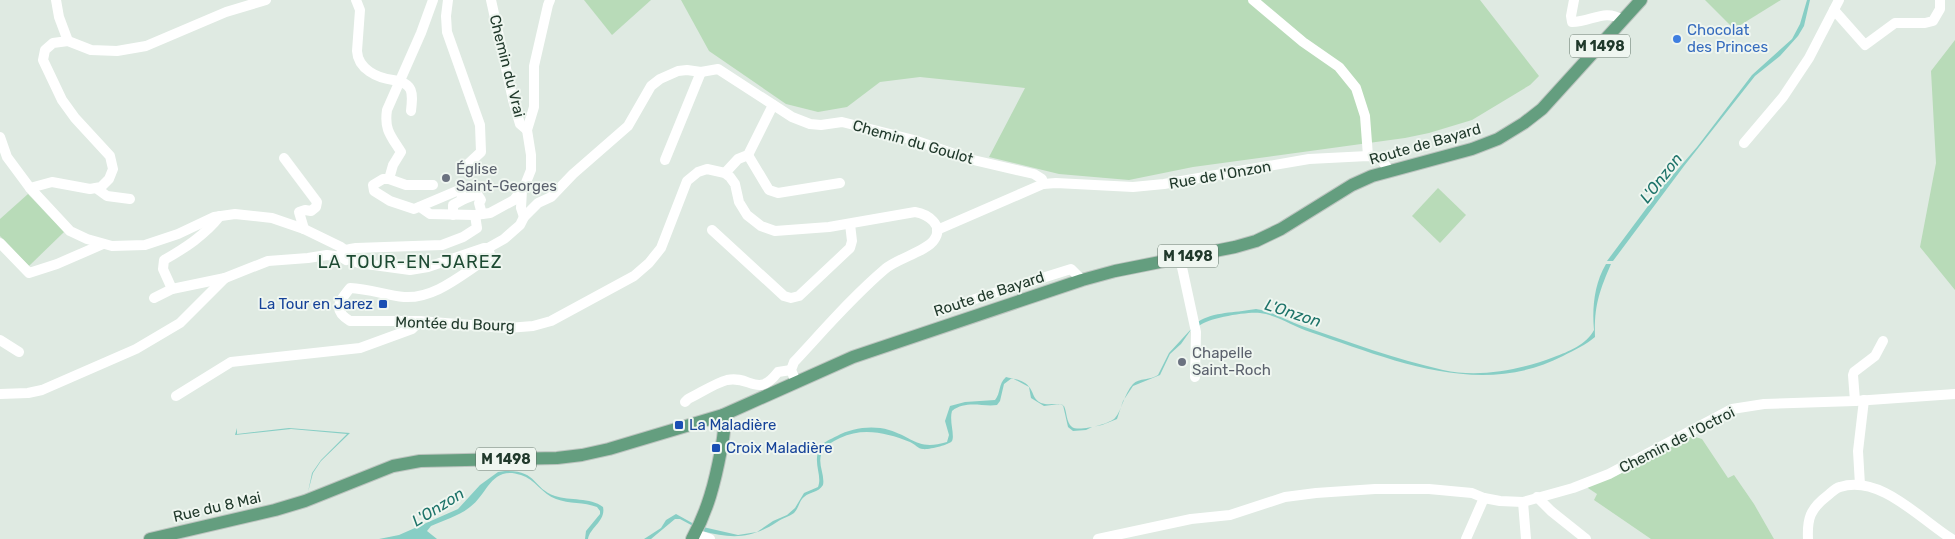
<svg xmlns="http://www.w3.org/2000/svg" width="1955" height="539" font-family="Rubik,sans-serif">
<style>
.green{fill:#b8dbb8}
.water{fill:#87cec5}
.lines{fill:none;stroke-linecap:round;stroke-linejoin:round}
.major-casing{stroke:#bcc4bf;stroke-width:14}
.minor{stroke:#fff;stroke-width:10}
.major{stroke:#649e7f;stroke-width:12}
.shop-dot{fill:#3f7fe0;stroke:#eff6f0;stroke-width:2}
.worship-dot{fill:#6b7280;stroke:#eff6f0;stroke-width:2}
.transit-dot{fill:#1a4fb4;stroke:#eff6f0;stroke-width:2}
.labels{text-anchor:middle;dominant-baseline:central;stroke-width:4;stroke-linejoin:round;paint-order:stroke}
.shield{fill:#eff6f0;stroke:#5e7266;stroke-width:1}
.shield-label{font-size:14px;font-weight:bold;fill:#20392b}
.shop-label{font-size:15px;fill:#366cbe;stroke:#eff6f0;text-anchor:start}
.street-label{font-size:15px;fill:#20392b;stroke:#eff6f0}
.worship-label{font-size:15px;fill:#5b616d;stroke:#eff6f0;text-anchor:start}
.transit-label{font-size:15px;fill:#164399;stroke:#eff6f0;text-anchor:start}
.water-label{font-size:16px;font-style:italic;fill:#1d7369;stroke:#eff6f0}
.quarter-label{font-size:18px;letter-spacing:1px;fill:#1d4a32;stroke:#eff6f0}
</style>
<rect width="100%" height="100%" fill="#dfeae2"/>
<g class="green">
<polygon points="584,0 651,0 612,35"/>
<polygon points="681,0 1480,0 1539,76 1530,85 1472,120 1429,133 1405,138 1193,167 1129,180 1059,174 989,157 1025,88 920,77 880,82 847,107 818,112 786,104 709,51"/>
<polygon points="1705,0 1781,0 1734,29"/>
<polygon points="1955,40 1955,290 1920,247 1936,163 1931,71"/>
<polygon points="1438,188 1466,215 1440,243 1412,216"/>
<polygon points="28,194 64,232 29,266 0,236 0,219"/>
<polygon points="1692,436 1702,439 1728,478 1734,475 1754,504 1774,539 1651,539 1594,500 1597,494 1585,486"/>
</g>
<g class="water">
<polygon points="1807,0 1810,0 1804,26 1798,36 1780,56 1755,76 1684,166 1613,261 1607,261 1660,190 1697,147 1752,75 1792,39 1800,24"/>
<path d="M1606,264H1611C1599,292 1594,306 1595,337C1586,345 1574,350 1563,356C1480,399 1390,359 1310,332C1294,327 1277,315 1260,313C1249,311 1207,318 1199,326L1195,324C1210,312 1232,313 1249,310C1251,310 1254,309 1256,309C1272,311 1286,321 1302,326C1349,342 1395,359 1443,370C1479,378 1520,370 1554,357C1568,352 1587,344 1594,330C1592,309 1594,284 1606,264Z"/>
<path d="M1193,327L1181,344L1170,354L1160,375L1133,386L1123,401L1117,419L1102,425L1092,427L1086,430L1073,431L1068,427L1063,405L1059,404L1044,406L1031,398L1029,387L1012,378L1004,384L1000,401L997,405C982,407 966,400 952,411C949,421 955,435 952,441C949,445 928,450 923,449C918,449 915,444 910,442C887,433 863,427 840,438C832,442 824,446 821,455C818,465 825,475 823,485C818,493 811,491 804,497C799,501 799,508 794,513C789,517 782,518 777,522C751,539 732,539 702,531L703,527L738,535L757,532L773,521L787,515L795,508L804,493L818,487C823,475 811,461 821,446C825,441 831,439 837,436C852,428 872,425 889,430C913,437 917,451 947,442L949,435L945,421L950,406L965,402L995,400C1001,393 998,384 1006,377C1013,379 1024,379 1030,388C1034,394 1033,399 1041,403C1049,406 1057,402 1064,406C1067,412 1066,422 1072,427C1078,432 1110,424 1115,418C1122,410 1124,394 1133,384C1139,378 1151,380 1158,375L1169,353Z"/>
<polygon points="237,428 237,434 289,428 350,433 321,461 313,473 308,492 312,473 321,460 347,434 291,429 235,435"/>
<path d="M505,471C538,470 532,488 555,496C570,501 590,497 603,507C606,521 590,527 588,539H585L586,531L600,514V511L597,507C584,502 569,504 556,499C542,494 535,479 521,475C491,465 488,494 470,507C459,516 444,520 431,526L427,531L437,539H379L399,535L458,509L480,485L498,472Z"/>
<polygon points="676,514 694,524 693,526 680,519 675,519 651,539 644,539 661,528 666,520"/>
</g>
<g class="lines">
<defs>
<g id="major">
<polyline points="150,539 275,510 305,501 393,466 420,461 557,458 582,455 609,449 723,415 853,357 1082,280 1115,271 1235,247 1256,241 1281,229 1352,185 1372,176 1472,149 1498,139 1524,123 1542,109 1641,0"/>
<path d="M692,539C708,510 715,482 721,450C723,438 726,427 723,415"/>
</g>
</defs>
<use href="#major" class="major-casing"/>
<g class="minor">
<polyline points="56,0 59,17 68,41"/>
<path d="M356,0L360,10L357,51C358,69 377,78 393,80C414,83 413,93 411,111"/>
<path d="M433,0L421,33L387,110C384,130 391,136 401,152L393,165L389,179H383L373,185L374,191L390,201L414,209L459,190L464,199"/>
<polyline points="448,0 446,16 447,32 480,125 481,152 467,165"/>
<polyline points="491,0 513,100 520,124 527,130"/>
<polyline points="1253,0 1303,42 1339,67 1356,88 1365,116 1368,156"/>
<path d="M1574,0L1571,16L1572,22C1592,22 1604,8 1623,20"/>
<polyline points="1834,10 1865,45 1895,23 1925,23 1933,21 1940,9 1940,0"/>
<polyline points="0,137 7,157 30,188 70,231 87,239 112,246 145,245 178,234 214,217 235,214 272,218 304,229 341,247 342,251"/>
<polyline points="1744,143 1783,97 1809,58 1839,0"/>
<polyline points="748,155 769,190 778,193 840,183"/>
<polyline points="284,158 317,202 316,207 311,211 305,210 299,212 304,229"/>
<polyline points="665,160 701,72"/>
<polyline points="725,173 738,159 748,155 773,105"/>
<polyline points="389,179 406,185 433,185"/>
<polyline points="30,188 52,182 90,189 101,187 109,179 113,169 110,156 75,118 62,100 43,60 45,50 53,43 68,41 91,50 117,51 146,46 226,12 266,0"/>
<polyline points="96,188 107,196 130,199"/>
<polyline points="522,190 521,208 524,217"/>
<polyline points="420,207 430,214 475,215 490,213 514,200 525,185 531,170 531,155 527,130 534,107 534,66 548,5 550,0"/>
<polyline points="453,215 453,205 464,199 477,194 481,200 479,203 482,214"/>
<polyline points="712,230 784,296 791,298 799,296 850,248 852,241 850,224"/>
<polyline points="937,230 1043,184 1056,183 1133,187 1164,184 1309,159 1368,156 1380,158 1389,170"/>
<polyline points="0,243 29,273 57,264 103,244"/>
<path d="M488,248L490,254L488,258C463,273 436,299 404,297C386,295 369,289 350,288C339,302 332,310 350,321H420L507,328L533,326L551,321L634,276L649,263L661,248L687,181L698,172L707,169L725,173L730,177L735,184L739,202L747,215L761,226L775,231L829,227L915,212C927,214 945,225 934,240C927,251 896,259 885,269C852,297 823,331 794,362L791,370L796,382"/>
<polyline points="350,251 350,249 356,248 442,245 463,237 477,228 475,215"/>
<polyline points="1180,258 1196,332 1195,377"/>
<polyline points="349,259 359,263 410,270 428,267 484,248 488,248 504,239 520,225 524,217 538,203 551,197 573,174 628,126 651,86 660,79 678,71 687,70 701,72 718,69 792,117 810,124 821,125 842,122 914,140 969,159 1034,174 1042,179 1043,184"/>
<path d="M172,289L163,269L164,260C185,248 205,235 220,216"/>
<polyline points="154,298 172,289 225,278 268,261 308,258 327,255 341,257 346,260 351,255 350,251 344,249 342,251 341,256"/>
<polyline points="972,300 1071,269 1082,280"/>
<polyline points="0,340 19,352"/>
<polyline points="0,394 28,393 42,390 136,349 180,323 225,278"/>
<polyline points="176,396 231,362 360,348 412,329 420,321"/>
<polyline points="1855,401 1853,375 1854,372 1875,356 1883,341"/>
<path d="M685,402L688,399C699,394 715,383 727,380C751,375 757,399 778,372L791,370"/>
<polyline points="1860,485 1858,451 1864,400"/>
<polyline points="1537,497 1551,511 1586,539"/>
<polyline points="1523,502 1526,539"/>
<polyline points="695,534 710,539"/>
<polyline points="1098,539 1191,519 1230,515 1285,497 1316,493 1375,489 1429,489 1472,493 1484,498"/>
<polyline points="1466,539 1484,498 1500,501 1523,502 1573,488 1609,474 1732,409 1764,404 1855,401 1955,394"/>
<path d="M1808,539C1807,519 1810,509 1827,496C1831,493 1835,488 1840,487C1880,474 1921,520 1952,539"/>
</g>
<use href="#major" class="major"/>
</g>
<circle class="shop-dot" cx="1677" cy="39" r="5"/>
<g class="worship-dot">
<circle cx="446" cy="178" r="5"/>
<circle cx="1182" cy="362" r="5"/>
</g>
<g class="transit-dot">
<rect x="378" y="299" width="10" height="10" rx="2.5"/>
<rect x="674" y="420" width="10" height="10" rx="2.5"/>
<rect x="711" y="443" width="10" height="10" rx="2.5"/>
</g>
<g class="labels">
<g class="shield">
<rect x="1570" y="34.5" width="60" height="23" rx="4"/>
<rect x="1158" y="244.5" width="60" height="23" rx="4"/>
<rect x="476" y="447.5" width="60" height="23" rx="4"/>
</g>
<g class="shield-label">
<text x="1600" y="46">M 1498</text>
<text x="1188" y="256">M 1498</text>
<text x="506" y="459">M 1498</text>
</g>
<g class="shop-label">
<text x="1687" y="30">Chocolat<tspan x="1687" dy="17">des Princes</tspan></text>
</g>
<g class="street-label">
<text transform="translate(507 66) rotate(76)">Chemin du Vrai</text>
<text transform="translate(913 142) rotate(16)">Chemin du Goulot</text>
<text transform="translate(1425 144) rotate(-16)">Route de Bayard</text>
<text transform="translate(1220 175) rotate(-10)">Rue de l'Onzon</text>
<text transform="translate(989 294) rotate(-18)">Route de Bayard</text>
<text transform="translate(455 324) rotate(2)">Montée du Bourg</text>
<text transform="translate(1677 440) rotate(-27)">Chemin de l'Octroi</text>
<text transform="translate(217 507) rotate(-13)">Rue du 8 Mai</text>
</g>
<g class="worship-label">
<text x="456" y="169">Église<tspan x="456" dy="17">Saint-Georges</tspan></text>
<text x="1192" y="353">Chapelle<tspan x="1192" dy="17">Saint-Roch</tspan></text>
</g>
<g class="transit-label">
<text x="373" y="304" text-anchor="end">La Tour en Jarez</text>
<text x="689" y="425">La Maladière</text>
<text x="726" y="448">Croix Maladière</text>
</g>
<g class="water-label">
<text transform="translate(1661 178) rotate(-52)">L'Onzon</text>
<text transform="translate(1293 313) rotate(18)">L'Onzon</text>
<text transform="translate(438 507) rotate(-32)">L'Onzon</text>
</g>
<g class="quarter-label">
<text x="410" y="262">LA TOUR-EN-JAREZ</text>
</g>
</g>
</svg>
